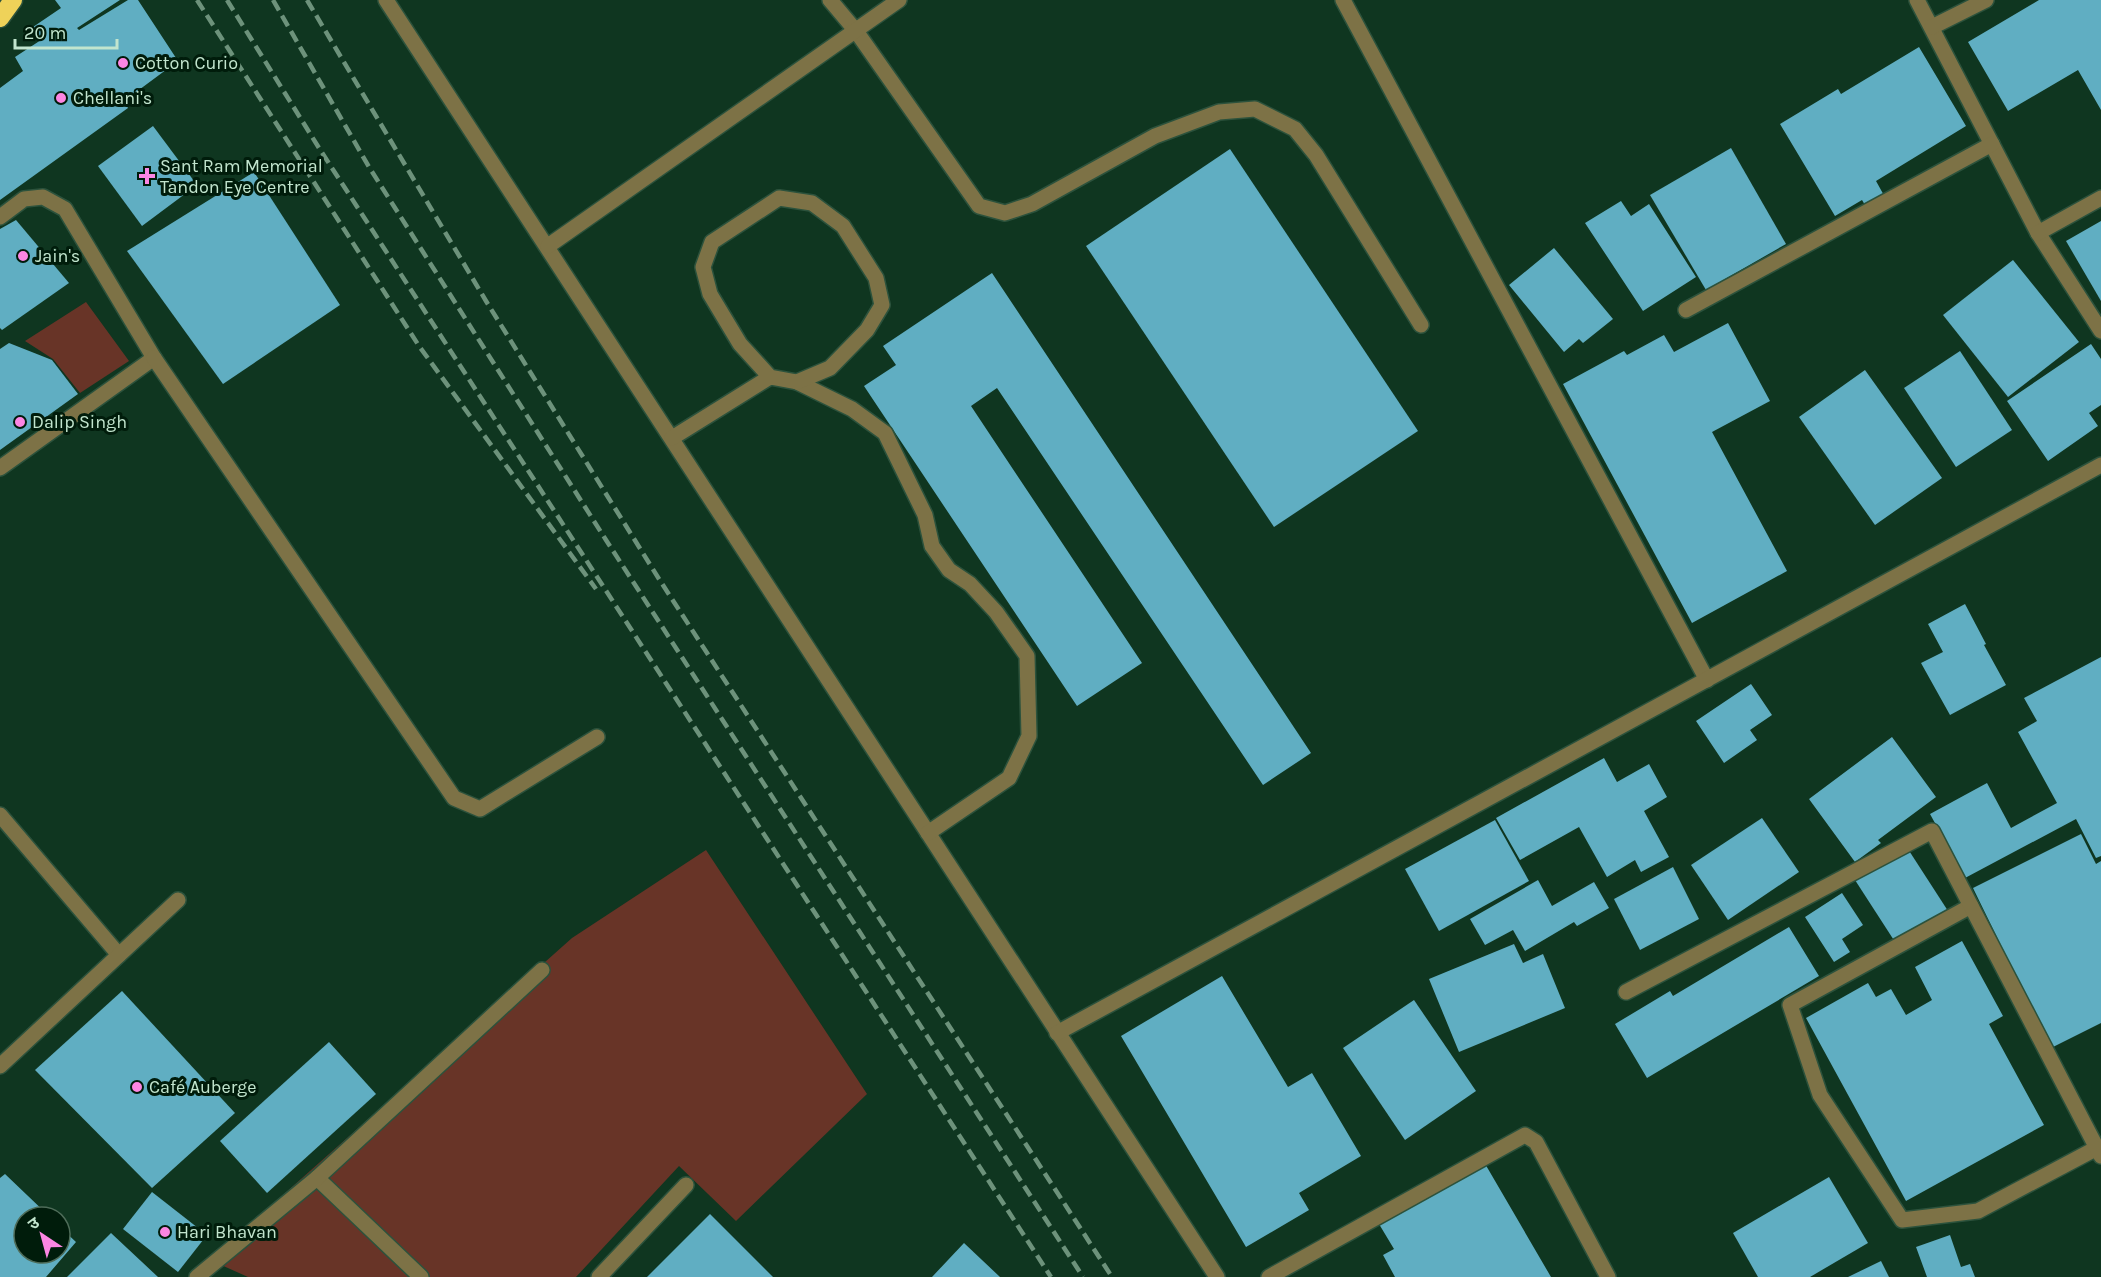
<svg xmlns="http://www.w3.org/2000/svg" width="2101" height="1277" font-family="Karla,'Noto Sans Devanagari',sans-serif">
<style>
.grass{fill:#683427}
.building{fill:#60aec2}
.lines{fill:none;stroke-linecap:round;stroke-linejoin:round}
.minor-casing{stroke:#2c523c;stroke-width:18}
.highway-casing{stroke:#2c523c;stroke-width:21}
.minor{stroke:#7d7246;stroke-width:15}
.highway{stroke:#efd259;stroke-width:18}
.rail{stroke:#6d927b;stroke-width:4.5;stroke-dasharray:12 6;stroke-linecap:butt}
.poi-dot{fill:#fc86e3;stroke:#001c0b;stroke-width:2}
.labels{text-anchor:middle;dominant-baseline:central;stroke-width:6;stroke-linejoin:round;paint-order:stroke}
.poi-label{font-size:18px;fill:#c2e5ce;stroke:#001c0b;text-anchor:start}
</style>
<rect width="100%" height="100%" fill="#0f3620"/>
<g class="grass">
<polygon points="86,302 129,361 80,393 53,359 25,341"/>
<polygon points="706,850 867,1094 736,1221 679,1166 576,1277 248,1277 210,1260 572,938"/>
</g>
<g class="building">
<polygon points="55,0 120,0 77,28 79,30 128,0 138,0 178,61 124,101 128,108 0,200 0,88 23,71 15,57 41,40 33,27 61,8"/>
<polygon points="2039,0 2101,0 2101,110 2078,70 2008,111 1968,42"/>
<polygon points="1919,47 1966,126 1876,181 1886,199 1868,210 1862,200 1835,216 1780,124 1838,89 1841,94"/>
<polygon points="153,126 197,185 142,226 98,166"/>
<polygon points="1731,148 1786,244 1706,290 1650,195"/>
<polygon points="1230,149 1418,431 1274,527 1086,246"/>
<polygon points="254,172 340,305 223,384 127,251"/>
<polygon points="1621,201 1631,216 1649,204 1696,277 1643,311 1585,223"/>
<polygon points="16,220 69,283 2,330 0,328 0,229"/>
<polygon points="2101,221 2101,301 2066,241"/>
<polygon points="1554,248 1613,319 1583,343 1579,339 1564,352 1509,285"/>
<polygon points="2013,260 2079,342 2008,397 1943,315"/>
<polygon points="992,273 1311,753 1263,785 997,388 971,406 1142,663 1077,706 864,386 896,365 883,346"/>
<polygon points="1728,323 1770,401 1712,432 1787,571 1692,623 1563,384 1624,351 1627,355 1664,335 1674,352"/>
<polygon points="9,343 52,360 78,394 0,450 0,349"/>
<polygon points="2091,344 2101,359 2101,405 2089,413 2098,426 2048,461 2007,401"/>
<polygon points="1960,351 2012,430 1956,467 1904,388"/>
<polygon points="1865,370 1942,478 1875,525 1799,417"/>
<polygon points="1965,604 1986,644 1984,645 2006,685 1950,715 1921,663 1943,652 1928,624"/>
<polygon points="2101,657 2101,856 2096,858 2076,819 1965,878 1930,814 1987,783 2011,828 2057,803 2018,732 2037,721 2024,698"/>
<polygon points="1751,684 1772,715 1750,730 1757,740 1724,763 1696,721"/>
<polygon points="1892,737 1936,797 1878,840 1881,843 1855,862 1809,799"/>
<polygon points="1604,758 1617,782 1649,764 1667,797 1644,811 1669,857 1641,872 1635,860 1607,877 1579,827 1520,860 1496,818"/>
<polygon points="1762,818 1799,872 1728,920 1691,865"/>
<polygon points="1495,820 1529,881 1439,931 1405,869"/>
<polygon points="2081,834 2096,864 2101,861 2101,1023 2051,1048 1973,888"/>
<polygon points="1906,846 1948,911 1897,945 1855,880"/>
<polygon points="1673,867 1699,919 1640,950 1614,899"/>
<polygon points="1538,880 1552,906 1594,882 1609,908 1577,926 1574,922 1525,951 1513,930 1485,945 1470,919"/>
<polygon points="1842,893 1863,925 1842,939 1850,952 1834,962 1805,917"/>
<polygon points="1789,927 1819,976 1647,1078 1615,1024 1670,991 1673,996"/>
<polygon points="1962,941 2003,1016 1989,1024 2044,1125 1906,1201 1806,1018 1868,983 1876,997 1891,989 1906,1015 1932,1000 1915,967"/>
<polygon points="1514,944 1523,963 1543,954 1565,1008 1459,1052 1429,979"/>
<polygon points="1222,976 1288,1087 1312,1073 1361,1156 1299,1193 1309,1210 1246,1247 1121,1036"/>
<polygon points="122,991 235,1113 152,1188 35,1070"/>
<polygon points="1414,1000 1476,1091 1405,1140 1343,1048"/>
<polygon points="329,1042 376,1094 267,1193 220,1141"/>
<polygon points="1484,1162 1551,1277 1395,1277 1383,1255 1394,1249 1379,1224"/>
<polygon points="5,1174 50,1217 24,1217 24,1253 60,1253 60,1227 76,1242 46,1277 0,1277 0,1178"/>
<polygon points="1829,1177 1868,1243 1810,1277 1758,1277 1733,1233"/>
<polygon points="152,1192 207,1235 178,1272 123,1229"/>
<polygon points="710,1214 773,1277 647,1277"/>
<polygon points="111,1233 158,1277 67,1277"/>
<polygon points="1950,1235 1961,1267 1970,1264 1975,1277 1927,1277 1916,1247"/>
<polygon points="964,1243 1000,1277 932,1277"/>
<polygon points="1881,1261 1889,1277 1848,1277"/>
</g>
<g class="lines">
<defs>
<g id="minor">
<polyline points="386,0 1217,1277"/>
<polyline points="830,0 856,31 979,206 1005,213 1032,204 1155,136 1219,112 1255,109 1295,129 1316,155 1421,325"/>
<polyline points="1343,0 1707,680"/>
<polyline points="1917,0 2038,233 2101,331"/>
<polyline points="1932,27 1986,0"/>
<polyline points="0,217 24,199 43,197 65,209 154,358 0,468"/>
<polyline points="2038,233 2101,198"/>
<polyline points="548,246 899,0"/>
<polyline points="1686,310 1992,144"/>
<polyline points="154,358 454,798 480,809 597,737"/>
<polyline points="797,382 852,409 885,433 925,515 932,546 949,570 970,584 996,612 1027,656 1029,736 1009,778 928,833"/>
<polyline points="672,438 770,377 740,344 710,294 703,267 712,242 779,198 812,203 843,226 876,278 882,305 867,330 830,368 797,382 770,377"/>
<polyline points="0,815 119,955"/>
<polyline points="1971,906 1790,1005 1820,1095 1902,1220 1978,1211 2097,1148"/>
<polyline points="1626,992 1932,831 2101,1156"/>
<polyline points="1057,1033 2101,465"/>
<polyline points="0,1066 178,900"/>
<polyline points="317,1178 421,1277"/>
<polyline points="197,1277 317,1178 542,970"/>
<polyline points="599,1277 686,1185"/>
<polyline points="1269,1277 1525,1135 1536,1142 1608,1277"/>
</g>
<polyline id="highway" points="0,18 13,0"/>
</defs>
<use href="#minor" class="minor-casing"/>
<use href="#highway" class="highway-casing"/>
<use href="#minor" class="minor"/>
<use href="#highway" class="highway"/>
<g class="rail">
<polyline points="197,0 419,346 596,589"/>
<polyline points="227,0 319,148 1051,1277"/>
<polyline points="273,0 369,167 606,540 1083,1277"/>
<polyline points="307,0 486,301 659,579 1112,1277"/>
</g>
</g>
<g class="poi-dot">
<circle cx="123" cy="63" r="6"/>
<circle cx="61" cy="98" r="6"/>
<path d="M144 167h6v6h6v6h-6v6h-6v-6h-6v-6h6z"/>
<circle cx="23" cy="256" r="6"/>
<circle cx="20" cy="422" r="6"/>
<circle cx="137" cy="1087" r="6"/>
<circle cx="165" cy="1232" r="6"/>
</g>
<g class="labels">
<g class="poi-label">
<text x="135" y="63">Cotton Curio</text>
<text x="73" y="98">Chellani's</text>
<text x="160" y="166">Sant Ram Memorial<tspan x="160" dy="21">Tandon Eye Centre</tspan></text>
<text x="35" y="256">Jain's</text>
<text x="32" y="422">Dalip Singh</text>
<text x="149" y="1087">Café Auberge</text>
<text x="177" y="1232">Hari Bhavan</text>
</g>
</g>
<g transform="translate(42 1235) rotate(324)"><circle r="28" fill="#001c0b" stroke="#4e6c59" stroke-width="1.5"/>
<path d="M0-4.5L10 22L0 15L-10 22Z" fill="#fc86e3"/>
<text y="-9" font-size="16" font-weight="bold" text-anchor="middle" fill="#c2e5ce">उ</text>
</g>
<path d="M15 39v9h102v-9" fill="none" stroke="#c2e5ce" stroke-width="3"/>
<text x="24" y="39" font-size="18" fill="#c2e5ce" stroke="#001c0b" stroke-width="4.5" paint-order="stroke">20 m</text>
</svg>
